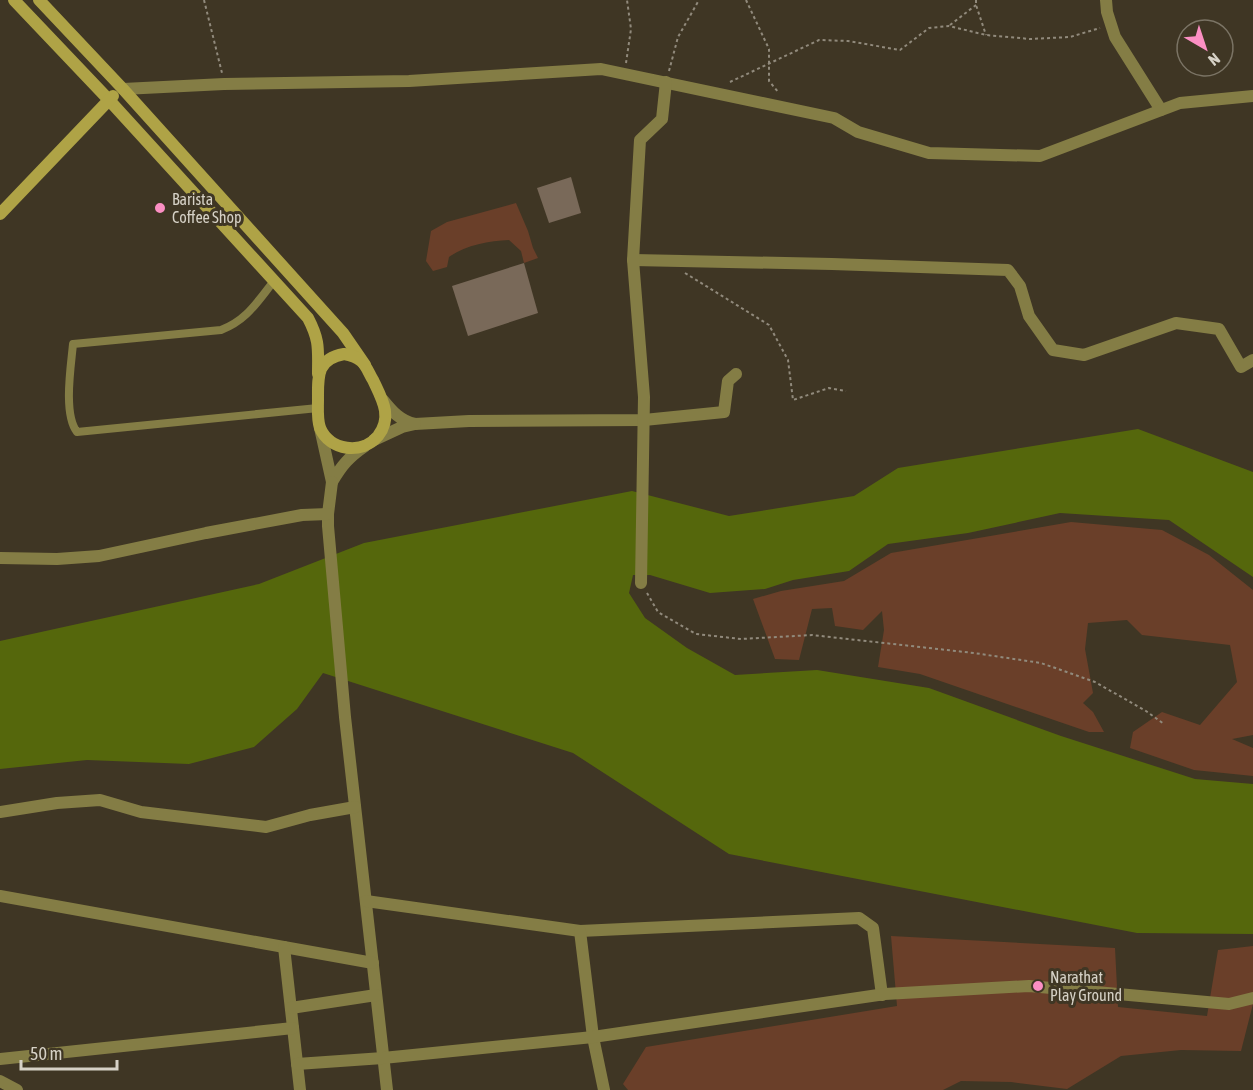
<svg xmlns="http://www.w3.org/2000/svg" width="1253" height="1090" font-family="'Asap Condensed',sans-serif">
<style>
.green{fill:#6a3f29}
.water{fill:#55670c}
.building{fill:#796959}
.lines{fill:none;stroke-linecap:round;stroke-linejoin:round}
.path{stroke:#918a7c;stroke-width:2;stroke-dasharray:3 3;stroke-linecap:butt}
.lane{stroke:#847d45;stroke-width:8}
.street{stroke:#847d45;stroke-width:12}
.secondary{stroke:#afa346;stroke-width:12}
.poi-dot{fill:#fb8fc3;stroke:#3f3624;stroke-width:2}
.labels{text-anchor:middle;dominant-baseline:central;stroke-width:6;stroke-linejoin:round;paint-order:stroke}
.poi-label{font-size:16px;fill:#d6d1c6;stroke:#3f3624;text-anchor:start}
</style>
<rect width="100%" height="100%" fill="#3f3624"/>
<g class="green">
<path d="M516,203L528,231L533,248L538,258L524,263L521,251L509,240C489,241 465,245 449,257L447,267L433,271L426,261L431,231L447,222Z"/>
<polygon points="1071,522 1162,530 1209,555 1253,590 1253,735 1232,739 1253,748 1253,776 1194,770 1130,748 1133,732 1162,712 1200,725 1237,682 1230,645 1142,635 1127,620 1088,623 1085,649 1093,693 1083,703 1093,712 1104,732 1089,732 920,674 878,667 884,630 882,611 863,630 835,626 832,608 812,609 799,660 775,659 753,599 781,591 844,581 891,553"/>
<polygon points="891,936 1115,948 1118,1007 1207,1016 1218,950 1253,946 1253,1004 1241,1051 1181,1050 1121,1056 1067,1089 1011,1082 961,1081 943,1090 628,1090 623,1084 646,1047 897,1006"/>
</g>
<polygon class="water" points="1138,429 1253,472 1253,577 1169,520 1060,513 968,533 888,544 849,571 793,580 765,589 710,593 650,575 633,575 629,593 645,618 687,648 735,675 817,670 929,688 1061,736 1195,779 1253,784 1253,934 1137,933 729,854 573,753 323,673 297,709 254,747 189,764 87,760 0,769 0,641 259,584 364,543 632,491 729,516 854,496 898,468"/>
<g class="building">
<polygon points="571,177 581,213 549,223 537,188"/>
<polygon points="524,263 538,313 468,336 452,286"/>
</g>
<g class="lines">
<g class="path">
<polyline points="204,0 222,73"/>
<polyline points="746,0 769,49 769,81 779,93"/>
<polyline points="976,0 976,5 986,35"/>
<polyline points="950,25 976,5"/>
<polyline points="626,63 631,29 627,0"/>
<polyline points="669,71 678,37 699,0"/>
<polyline points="730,82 819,40 848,41 900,50 929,28 949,26 986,35 1030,39 1070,37 1100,28"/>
<polyline points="685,273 769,325 788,360 793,400 829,388 846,391"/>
<polyline points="647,593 658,612 696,634 741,639 812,635 974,653 1041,663 1095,682 1146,711 1164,724"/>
</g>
<path class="lane" d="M274,281C257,302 247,320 221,330L73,344C71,366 63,414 77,432L318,408"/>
<g class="street">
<polyline points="1106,0 1107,12 1115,37 1161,110"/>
<polyline points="123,89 224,84 409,81 601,69 834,118 858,132 929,153 1040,156 1180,103 1253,96"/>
<polyline points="633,260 832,264 1008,270 1020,286 1029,316 1053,350 1084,355 1176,323 1219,329 1241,367 1253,360"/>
<polyline points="415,424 469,421 644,420 724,412 728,381 736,374"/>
<path d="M320,428L332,482C342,465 349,457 365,446"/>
<path d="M374,440L402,427L415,424C400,421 392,411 383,400"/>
<polyline points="332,482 328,514 328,526 345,717 387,1090"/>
<polyline points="0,558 57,559 99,556 206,533 302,515 328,514"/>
<polyline points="641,583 644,397 633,260 640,140 662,119 666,82"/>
<polyline points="0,812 57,803 100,800 141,812 266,827 310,815 355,807"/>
<polyline points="0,896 373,963"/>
<polyline points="366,901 580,931 859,918 873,928 882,995"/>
<polyline points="580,931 593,1037 604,1090"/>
<polyline points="284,947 300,1090"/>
<polyline points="291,1008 376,995"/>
<polyline points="0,1059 293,1028"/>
<polyline points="297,1064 383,1058 593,1037 885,994 1029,986 1229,1004 1253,998"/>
<polyline points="0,1081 17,1090"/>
</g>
<g class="secondary">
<path d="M14,0L109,100L308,318C320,341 318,349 318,374"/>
<polyline points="39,0 123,89 343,333 365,365"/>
<polyline points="0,214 109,100 113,96"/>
<path d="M344,354C350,355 356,356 361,361C367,366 369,374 373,380C382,399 393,417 378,436C362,455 330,451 320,428C317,419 318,409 318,400C318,377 316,359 344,354Z"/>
</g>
</g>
<g class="poi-dot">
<circle cx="160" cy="208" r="6"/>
<circle cx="1038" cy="986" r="6"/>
</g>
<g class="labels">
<g class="poi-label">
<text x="172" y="199">Barista<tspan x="172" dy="18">Coffee Shop</tspan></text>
<text x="1050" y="977">Narathat<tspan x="1050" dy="18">Play Ground</tspan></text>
</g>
</g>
<g transform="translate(1205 48) rotate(141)"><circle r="28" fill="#3f3624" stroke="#7b7465" stroke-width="1.5"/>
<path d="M0-4.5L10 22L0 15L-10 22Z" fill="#fb8fc3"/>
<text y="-9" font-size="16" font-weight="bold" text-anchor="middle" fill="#d6d1c6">N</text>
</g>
<path d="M21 1060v9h96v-9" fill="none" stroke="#d6d1c6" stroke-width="3"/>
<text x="30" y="1060" font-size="18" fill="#d6d1c6" stroke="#3f3624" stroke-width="4.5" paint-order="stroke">50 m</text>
</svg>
